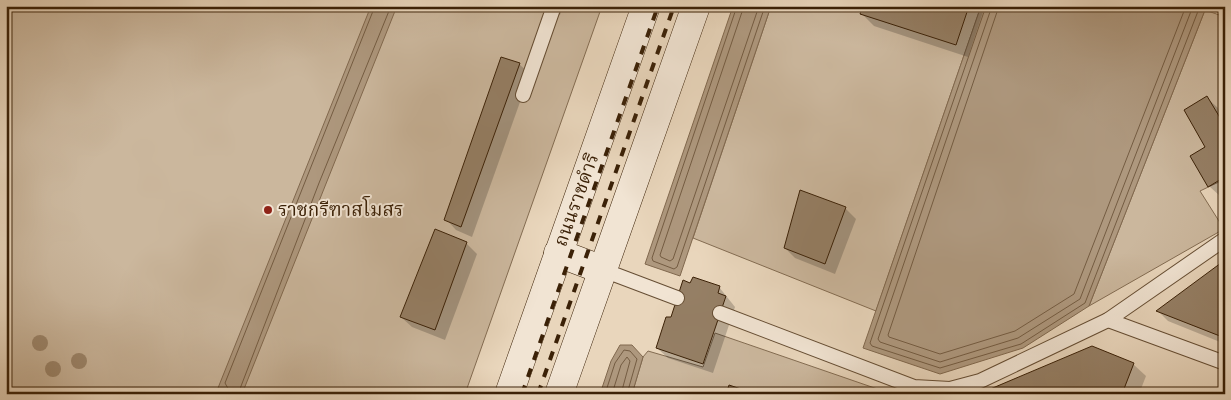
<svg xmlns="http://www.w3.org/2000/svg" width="1231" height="400" font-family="'IM FELL DW Pica','Noto Serif Thai',serif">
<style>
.green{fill:#cbb79d;stroke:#836c52}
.water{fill:#ae987e;stroke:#80684e}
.shadow{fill:#0003}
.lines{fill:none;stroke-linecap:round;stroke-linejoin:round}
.shore{stroke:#745c42;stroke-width:1}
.building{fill:#957f65;stroke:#3b2107}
.service-casing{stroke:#664e34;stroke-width:16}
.secondary-casing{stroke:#3b2107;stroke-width:29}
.service{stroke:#f1e4d3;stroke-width:14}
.secondary{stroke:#f1e4d3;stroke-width:28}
.rail{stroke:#3b2107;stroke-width:4;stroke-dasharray:9 9;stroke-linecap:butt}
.tree{fill:#9d876d}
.poi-dot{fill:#8f2418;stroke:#f1e4d3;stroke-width:2}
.labels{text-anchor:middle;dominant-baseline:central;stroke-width:4;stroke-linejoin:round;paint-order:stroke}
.street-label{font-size:19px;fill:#3b2107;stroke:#f1e4d3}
.poi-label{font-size:19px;fill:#3b2107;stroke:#f1e4d3;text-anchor:start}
</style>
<rect width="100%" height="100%" fill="#e9d6bc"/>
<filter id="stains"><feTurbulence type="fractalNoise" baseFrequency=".004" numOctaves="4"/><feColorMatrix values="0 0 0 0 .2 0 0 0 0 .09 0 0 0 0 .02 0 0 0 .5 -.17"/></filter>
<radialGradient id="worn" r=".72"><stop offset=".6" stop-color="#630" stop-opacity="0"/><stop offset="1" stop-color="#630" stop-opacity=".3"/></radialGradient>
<g class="green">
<polygon points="6,6 602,6 465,394 6,394"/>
<polygon points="771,6 981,6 876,311 693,238"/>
<polygon points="1205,10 1225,17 1225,179 1200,191 1224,229 1089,306"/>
<polygon points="715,333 892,394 632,394 643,357 648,351 703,367"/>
</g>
<g class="water">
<polygon points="371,6 397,6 242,394 230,394 218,388"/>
<polygon points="733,6 771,6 680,276 645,264"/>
<polygon points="981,6 1204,6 1205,10 1089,306 1023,348 940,374 863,348"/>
<polygon points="620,345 632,345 643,357 632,394 600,394 611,361"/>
</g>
<g class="shadow">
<polygon points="543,6 563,6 560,15"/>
<polygon points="864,6 985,6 968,57 874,26 862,14"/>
<polygon points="519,64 530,74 472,237 456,230 446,219"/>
<polygon points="1207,98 1218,108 1225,120 1225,193 1220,196 1209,186"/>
<polygon points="845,208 856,219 835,274 795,258 785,248"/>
<polygon points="436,230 467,244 477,254 445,340 412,327 401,317"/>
<polygon points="1225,262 1225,344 1168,321 1158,311"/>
<polygon points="719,287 735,307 713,373 668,358 657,348 672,318"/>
<polygon points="1133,364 1146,376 1139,394 988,394"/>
</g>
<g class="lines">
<g class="shore">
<polyline points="737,6 652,258 653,261 674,269 677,267 765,6"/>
<polyline points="744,6 660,255 661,257 670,261 673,259 759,6"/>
<polyline points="986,6 870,343 872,346 940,368 1021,344 1085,303 1200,6"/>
<polyline points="992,6 878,339 880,342 940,362 1018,338 1080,299 1193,6"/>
<polyline points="999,6 888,335 889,337 940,354 1015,331 1074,294 1186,6"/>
<polyline points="231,394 225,383 375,6"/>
<polyline points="238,394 319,183 391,6"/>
<polyline points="605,394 615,363 624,350 630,351 637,359 627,394"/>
<polyline points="612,394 621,365 627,357 630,361 621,394"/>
</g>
</g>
<g class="building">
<polygon points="863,6 969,6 956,45 860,14"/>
<polygon points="501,57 520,63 461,227 444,220"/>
<polygon points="1207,96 1225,126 1225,180 1223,178 1208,187 1190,156 1205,147 1184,110"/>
<polygon points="800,190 846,207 825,264 784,248"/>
<polygon points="435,229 467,242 435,330 400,317"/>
<polygon points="1225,260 1225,338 1156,311"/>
<polygon points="693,277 720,286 718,293 726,296 703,364 656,348 666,317 671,317 683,280 690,283"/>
<polygon points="1092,346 1134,363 1122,394 987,394 988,390"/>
<polygon points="729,385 756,394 726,394"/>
</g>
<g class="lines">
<defs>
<g id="service">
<polyline points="523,95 554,6"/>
<polyline points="603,270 677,298"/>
<polyline points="720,313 914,387 950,389 980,381 1108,320 1225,239"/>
<polyline points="1108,320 1225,363"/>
</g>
<g id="secondary">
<polyline points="558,253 603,270"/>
<polyline points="509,394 646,6"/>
<polyline points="559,394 696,6"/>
</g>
</defs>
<use href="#service" class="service-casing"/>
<use href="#secondary" class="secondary-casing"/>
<use href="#service" class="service"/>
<use href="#secondary" class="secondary"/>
<g class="rail">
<polyline points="522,394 658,6"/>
<polyline points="538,394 674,6"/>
</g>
</g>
<g class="tree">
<circle cx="40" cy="343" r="8"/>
<circle cx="79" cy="361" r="8"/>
<circle cx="53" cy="369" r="8"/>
</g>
<circle class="poi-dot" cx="268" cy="210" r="5"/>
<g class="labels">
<g class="street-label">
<text transform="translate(577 200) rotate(-70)">ถนนราชดำริ</text>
</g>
<g class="poi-label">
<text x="278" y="210">ราชกรีฑาสโมสร</text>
</g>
</g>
<rect width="1231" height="400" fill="none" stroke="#e9d6bc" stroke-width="25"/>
<rect x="8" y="8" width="1216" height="385" fill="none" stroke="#3b2107" stroke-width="2.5"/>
<rect x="12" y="12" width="1206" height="375" fill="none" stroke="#3b2107"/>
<rect width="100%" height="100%" filter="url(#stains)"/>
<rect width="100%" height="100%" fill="url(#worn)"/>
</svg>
